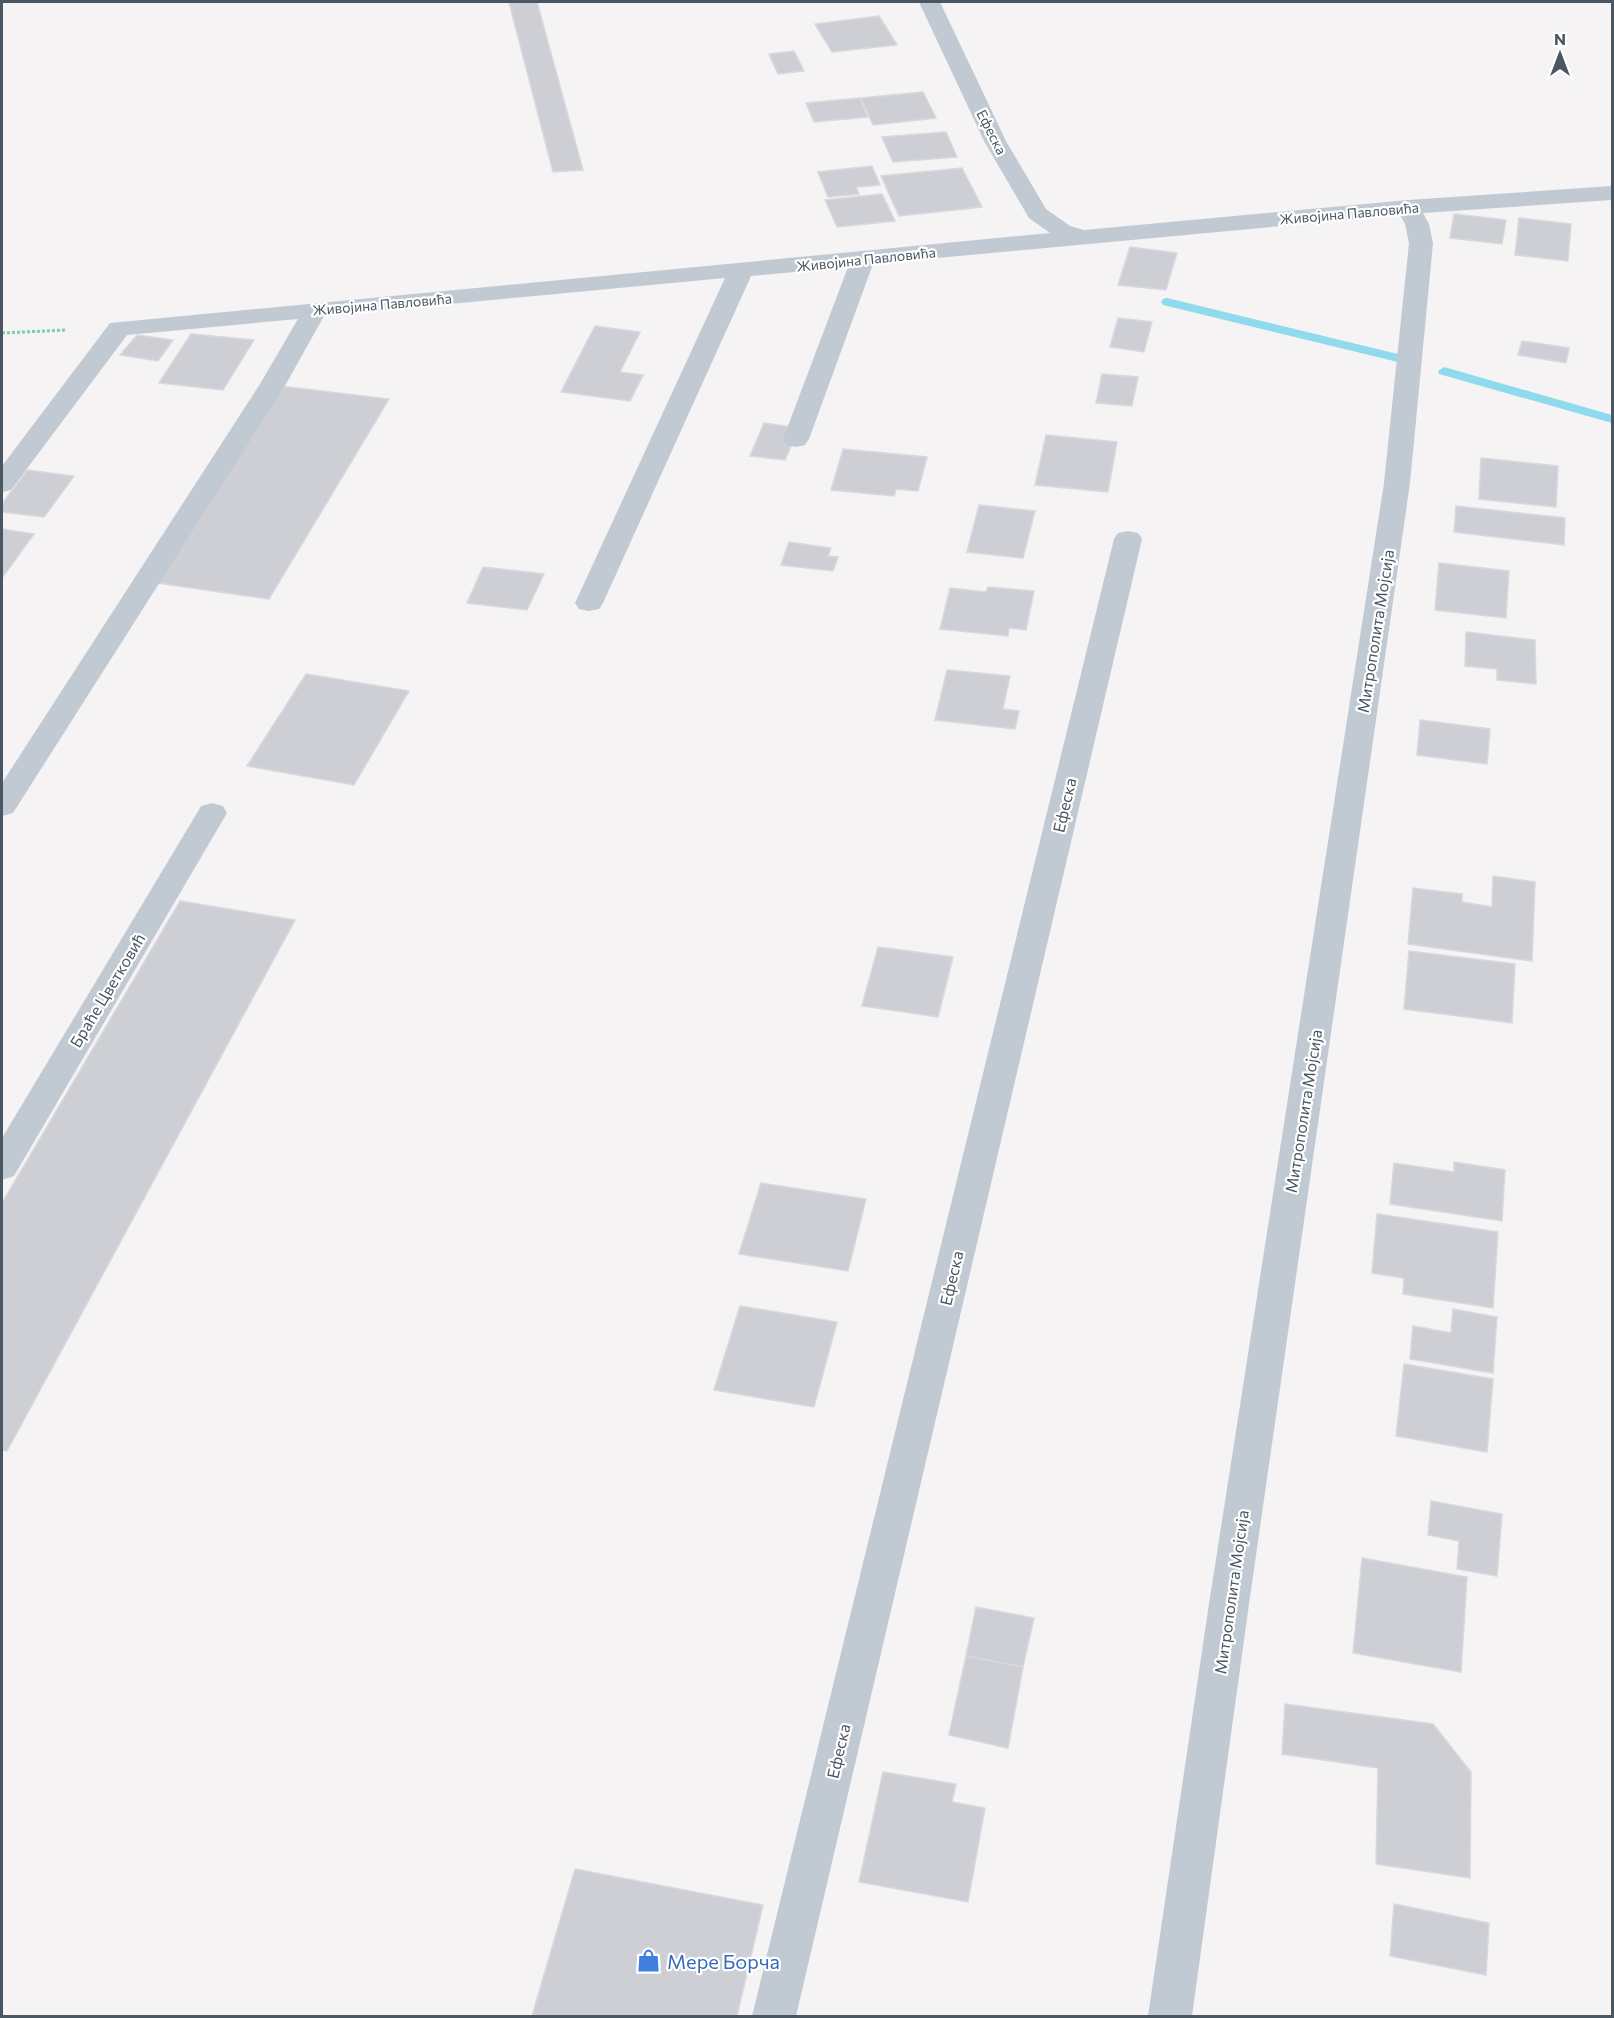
<svg xmlns="http://www.w3.org/2000/svg" width="1614" height="2018" font-family="Commissioner,sans-serif">
<style>
.lines{fill:none;stroke-linecap:round;stroke-linejoin:round}
.stream{fill:#90daee;fill-rule:evenodd}
.building{fill:#cdcfd5;stroke:#d7d9de;stroke-width:1.5}
.path{stroke:#7ad0a6;stroke-width:3;stroke-dasharray:3 2;stroke-linecap:butt}
.minor{fill:#c1cad2;fill-rule:evenodd}
.labels{text-anchor:middle;dominant-baseline:central;stroke-width:4.5;stroke-linejoin:round;paint-order:stroke}
.far-street-label{font-size:14px;fill:#4a5661;stroke:#fff}
.street-label{font-size:16px;fill:#4a5661;stroke:#fff}
.near-shop-label{font-size:20px;fill:#366cbe;stroke:#fff;text-anchor:start}
</style>
<rect width="100%" height="100%" fill="#f5f3f3"/>
<g class="lines">
<g class="stream">
<polygon points="1167,298 1406,356 1408,359 1402,363 1163,305 1161,302 1163,299"/>
<polygon points="1444,367 1612,415 1612,423 1439,374 1438,371"/>
</g>
</g>
<g class="building">
<polygon points="509,2 537,2 583,170 553,172"/>
<polygon points="879,16 897,45 832,52 815,24"/>
<polygon points="794,51 804,71 778,74 769,54"/>
<polygon points="923,92 936,118 873,125 861,98"/>
<polygon points="860,98 868,117 814,122 806,103"/>
<polygon points="946,132 957,157 893,162 882,137"/>
<polygon points="872,166 880,185 856,187 859,194 828,197 818,172"/>
<polygon points="962,168 982,207 899,216 881,176"/>
<polygon points="882,194 895,221 837,227 825,200"/>
<polygon points="1454,214 1506,220 1502,244 1450,238"/>
<polygon points="1519,218 1571,224 1568,261 1515,255"/>
<polygon points="1130,247 1177,253 1166,290 1118,285"/>
<polygon points="1118,318 1152,322 1144,352 1110,347"/>
<polygon points="595,326 640,332 620,372 643,375 630,401 561,392"/>
<polygon points="191,334 254,340 223,390 159,383"/>
<polygon points="137,335 173,340 158,361 120,355"/>
<polygon points="1522,341 1569,348 1566,363 1518,355"/>
<polygon points="1102,374 1138,377 1132,406 1096,403"/>
<polygon points="280,386 389,399 269,599 150,582"/>
<polygon points="764,423 799,428 785,460 750,456"/>
<polygon points="1046,435 1117,442 1108,492 1035,485"/>
<polygon points="843,449 927,457 918,491 896,489 894,496 831,490"/>
<polygon points="1481,458 1558,466 1556,507 1479,499"/>
<polygon points="27,470 74,476 44,517 2,512 2,504"/>
<polygon points="979,505 1035,511 1023,558 967,552"/>
<polygon points="1456,506 1565,518 1564,545 1454,532"/>
<polygon points="2,529 34,534 2,578"/>
<polygon points="789,542 831,548 828,556 838,557 833,571 781,565"/>
<polygon points="1439,563 1509,571 1506,618 1435,610"/>
<polygon points="483,567 544,574 527,610 467,603"/>
<polygon points="988,587 1034,591 1026,630 1009,628 1008,636 940,629 950,588 986,592"/>
<polygon points="1466,632 1535,640 1536,684 1497,680 1497,669 1465,666"/>
<polygon points="947,670 1010,676 1003,709 1019,711 1015,729 935,720"/>
<polygon points="306,674 409,691 354,785 247,766"/>
<polygon points="1420,720 1490,729 1487,764 1417,755"/>
<polygon points="1493,876 1535,882 1532,961 1408,944 1413,888 1462,894 1462,902 1492,907"/>
<polygon points="180,901 295,920 7,1451 2,1450 2,1203"/>
<polygon points="878,947 953,957 938,1017 862,1006"/>
<polygon points="1409,951 1515,964 1512,1023 1404,1009"/>
<polygon points="1454,1162 1505,1170 1502,1221 1390,1204 1394,1163 1454,1172"/>
<polygon points="761,1183 866,1199 848,1271 739,1254"/>
<polygon points="1377,1214 1498,1232 1493,1308 1403,1294 1404,1278 1372,1273"/>
<polygon points="740,1306 837,1322 814,1407 714,1390"/>
<polygon points="1453,1309 1497,1317 1493,1373 1410,1359 1413,1326 1451,1333"/>
<polygon points="1404,1364 1493,1379 1487,1452 1396,1436"/>
<polygon points="1431,1501 1502,1514 1497,1576 1457,1569 1459,1541 1428,1535"/>
<polygon points="1362,1558 1467,1577 1461,1672 1353,1653"/>
<polygon points="976,1607 1034,1618 1023,1667 966,1656"/>
<polygon points="966,1656 1023,1667 1008,1748 949,1735"/>
<polygon points="1285,1704 1433,1724 1471,1772 1470,1878 1376,1864 1378,1768 1282,1754"/>
<polygon points="883,1772 956,1784 952,1802 985,1808 968,1902 859,1882"/>
<polygon points="575,1869 763,1905 737,2016 532,2016"/>
<polygon points="1394,1904 1489,1923 1486,1975 1390,1956"/>
</g>
<g class="lines">
<polyline class="path" points="2,333 67,330"/>
<g class="minor">
<polygon points="919,2 940,2 1006,141 1046,209 1070,226 1084,230 1408,200 1612,186 1612,200 1423,213 1429,224 1433,243 1410,483 1249,1604 1192,2016 1148,2016 1209,1604 1384,483 1409,243 1405,224 1400,215 873,264 809,439 805,445 796,447 787,445 783,439 848,267 751,276 603,603 599,609 589,611 579,609 575,603 725,278 324,316 286,384 13,813 2,816 2,783 260,384 298,319 127,335 11,490 2,492 2,466 110,323 1050,233 1029,218 984,141"/>
<polygon points="1128,531 1138,533 1142,539 796,2016 752,2016 1114,539 1118,533"/>
<polygon points="212,803 223,806 227,813 14,1176 2,1180 2,1138 197,813 201,806"/>
</g>
</g>
<defs>
<symbol id="shop-bare" viewBox="-9 -9 18 18"><path d="M-5-2.5h2.3a2.7 3.5 0 0 1 5.4 0H5L5.5 6h-11ZM-1.5-2.5h3a1.5 2.3 0 0 0-3 0Z" fill="#3f7fe0" stroke="#fff" stroke-width="2.5" paint-order="stroke"/></symbol>
</defs>
<g fill-rule="evenodd">
<use href="#shop-bare" x="632" y="1944" width="33" height="33"/>
</g>
<g class="labels">
<g class="far-street-label">
<text transform="translate(992 132) rotate(63)">Ефеска</text>
<text transform="translate(1349 213) rotate(-5)">Живојина Павловића</text>
<text transform="translate(866 259) rotate(-6)">Живојина Павловића</text>
<text transform="translate(382 304) rotate(-5)">Живојина Павловића</text>
</g>
<g class="street-label">
<text transform="translate(1375 631) rotate(-81)">Митрополита Мојсија</text>
<text transform="translate(1064 805) rotate(-77)">Ефеска</text>
<text transform="translate(107 990) rotate(-59)">Браће Цветковић</text>
<text transform="translate(1303 1111) rotate(-81)">Митрополита Мојсија</text>
<text transform="translate(951 1278) rotate(-77)">Ефеска</text>
<text transform="translate(1231 1592) rotate(-82)">Митрополита Мојсија</text>
<text transform="translate(838 1751) rotate(-77)">Ефеска</text>
</g>
<g class="near-shop-label">
<text x="667" y="1961">Мере Борча</text>
</g>
</g>
<rect width="1614" height="2018" fill="none" stroke="#4a5661" stroke-width="6"/>
<g transform="translate(1560 54)" stroke="#ffffff" stroke-width="4.5" paint-order="stroke">
<path d="M0-4.5L10 22L0 15L-10 22Z" fill="#4a5661"/>
<text y="-9" font-size="16" font-weight="bold" text-anchor="middle" fill="#4a5661">N</text>
</g>
</svg>
